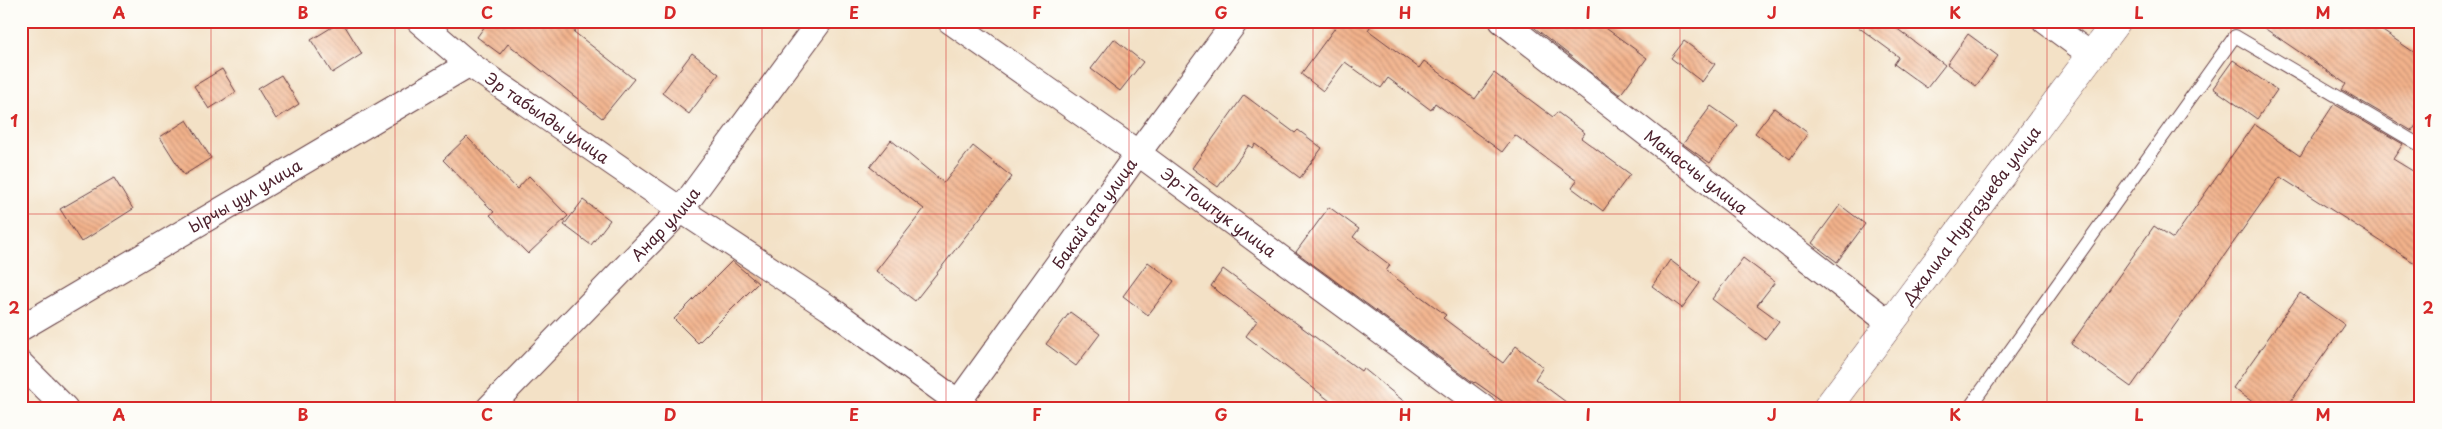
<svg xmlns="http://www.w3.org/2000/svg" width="2442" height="429" font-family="'Playpen Sans',sans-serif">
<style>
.building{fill:url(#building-back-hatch)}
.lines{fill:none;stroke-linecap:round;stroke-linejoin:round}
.service-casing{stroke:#633c42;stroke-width:14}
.minor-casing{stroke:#633c42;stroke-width:27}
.tertiary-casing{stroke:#633c42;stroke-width:29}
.service{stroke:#fff;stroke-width:12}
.minor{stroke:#fff;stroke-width:25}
.tertiary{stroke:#fff;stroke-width:28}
.grid{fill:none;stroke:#d62828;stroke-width:1;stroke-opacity:0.55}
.labels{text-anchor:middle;stroke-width:4;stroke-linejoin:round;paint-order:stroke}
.street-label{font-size:16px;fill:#4a1f2b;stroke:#fdfcf7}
.neatline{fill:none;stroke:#d62828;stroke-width:2}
.grid-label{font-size:16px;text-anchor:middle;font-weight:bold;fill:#d62828}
</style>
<defs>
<pattern id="building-back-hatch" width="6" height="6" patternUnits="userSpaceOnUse" patternTransform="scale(1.25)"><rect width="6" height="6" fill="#f2b28b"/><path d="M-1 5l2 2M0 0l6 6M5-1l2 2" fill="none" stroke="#c69072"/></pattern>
</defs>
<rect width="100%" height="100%" fill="#fdfcf7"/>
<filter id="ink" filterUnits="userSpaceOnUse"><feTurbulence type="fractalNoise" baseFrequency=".02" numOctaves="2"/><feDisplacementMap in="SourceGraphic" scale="10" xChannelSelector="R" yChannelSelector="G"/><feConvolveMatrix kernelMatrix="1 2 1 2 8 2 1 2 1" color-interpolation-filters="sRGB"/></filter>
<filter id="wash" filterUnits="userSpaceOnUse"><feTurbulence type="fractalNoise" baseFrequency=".0096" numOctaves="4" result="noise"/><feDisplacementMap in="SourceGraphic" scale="20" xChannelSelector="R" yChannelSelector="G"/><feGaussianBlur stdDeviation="1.12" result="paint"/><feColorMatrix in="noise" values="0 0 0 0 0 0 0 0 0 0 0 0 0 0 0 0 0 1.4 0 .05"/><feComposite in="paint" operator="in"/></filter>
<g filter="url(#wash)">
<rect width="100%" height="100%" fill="#f3e1c6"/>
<g id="blocks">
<g class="building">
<polygon points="342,21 362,54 332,73 311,40"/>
<polygon points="479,21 582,21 574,32 634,79 602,118 508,44 500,54 477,37 485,26"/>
<polygon points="1340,21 1374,21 1368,30 1419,68 1424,61 1475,99 1494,73 1553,117 1557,112 1585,133 1581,138 1630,174 1603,211 1572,188 1577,181 1515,135 1502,152 1435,103 1431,110 1388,78 1381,88 1345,62 1323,91 1301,74"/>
<polygon points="1526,21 1596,21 1647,58 1620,95"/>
<polygon points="1850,21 1887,21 1945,65 1927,88 1894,64 1899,57"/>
<polygon points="2254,21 2368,21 2421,57 2421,118 2412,131 2342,90 2346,84"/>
<polygon points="1968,34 1998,56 1976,86 1947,64"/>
<polygon points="1114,39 1143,62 1120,91 1091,69"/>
<polygon points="1684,41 1715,64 1702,82 1671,58"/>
<polygon points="692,53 719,74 689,114 662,93"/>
<polygon points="2233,60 2277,90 2257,119 2213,88"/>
<polygon points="222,69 236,92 209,109 194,86"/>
<polygon points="281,75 299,104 276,119 258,89"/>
<polygon points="1244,95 1295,133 1298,130 1322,148 1300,178 1255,144 1253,148 1249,145 1218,187 1192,168"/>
<polygon points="2334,104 2403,144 2393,159 2421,176 2421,267 2280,177 2131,387 2071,344 2154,226 2173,239 2254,124 2300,156"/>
<polygon points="1711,106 1738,125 1710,163 1683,144"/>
<polygon points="1774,108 1808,133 1790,159 1755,133"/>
<polygon points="187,120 211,158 184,175 160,137"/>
<polygon points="467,137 517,189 529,176 568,216 528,254 490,215 494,212 443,160"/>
<polygon points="891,140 944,183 973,146 1012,177 915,301 876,271 924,209 870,167"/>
<polygon points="114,178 133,209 81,242 60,209"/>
<polygon points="583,200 610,220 591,245 564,225"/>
<polygon points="1840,205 1865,224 1837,262 1812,243"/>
<polygon points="1329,207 1359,229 1353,237 1390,265 1386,271 1446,315 1443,318 1503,363 1516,346 1543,367 1535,379 1574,408 1512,408 1475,382 1474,383 1296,252"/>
<polygon points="1743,258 1775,282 1757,305 1779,321 1765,339 1712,299"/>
<polygon points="1670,260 1700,283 1682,308 1652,286"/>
<polygon points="732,261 758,283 698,343 674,319"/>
<polygon points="1148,262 1174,281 1148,315 1123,296"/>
<polygon points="1223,269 1361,371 1363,368 1412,408 1339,408 1246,336 1257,321 1211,286"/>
<polygon points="2300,293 2345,325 2286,408 2261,408 2233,388"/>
<polygon points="1070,312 1100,334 1076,366 1046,344"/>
</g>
</g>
</g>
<g filter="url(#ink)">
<use href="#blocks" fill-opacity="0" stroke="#633c42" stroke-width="1"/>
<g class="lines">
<g class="service-casing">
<polyline id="service" points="1969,408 2235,36 2418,144"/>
</g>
<g class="minor-casing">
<g id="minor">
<path id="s1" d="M419,21L469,64L681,210L829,308L966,408"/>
<path id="s2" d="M950,21L1138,153L1484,408"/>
<path id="s3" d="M1502,21L1891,324"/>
<polyline points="2045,21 2091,55"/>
<path id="s4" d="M21,328L469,64"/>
<polyline points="21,364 65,408"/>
<path id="s5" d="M489,408L681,210L820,21"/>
<path id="s6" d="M954,408L1138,153L1236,21"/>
</g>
</g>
<g class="tertiary-casing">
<g id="tertiary">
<path id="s7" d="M1827,408L2117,21"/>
</g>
</g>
<use href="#service" class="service"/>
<use href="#minor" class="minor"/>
<use href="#tertiary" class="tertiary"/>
</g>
</g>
<path class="grid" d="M211,21V408M395,21V408M578,21V408M762,21V408M946,21V408M1129,21V408M1313,21V408M1496,21V408M1680,21V408M1864,21V408M2047,21V408M2231,21V408M21,214H2421"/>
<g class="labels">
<g class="street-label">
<text dy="6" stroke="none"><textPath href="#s1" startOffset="161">Эр табылды улица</textPath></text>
<text dy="6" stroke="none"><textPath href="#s3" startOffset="246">Манасчы улица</textPath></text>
<text dy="6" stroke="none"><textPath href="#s4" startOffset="260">Ырчы уул улица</textPath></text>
<text dy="6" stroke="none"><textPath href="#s2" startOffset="330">Эр-Тоштук улица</textPath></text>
<text dy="6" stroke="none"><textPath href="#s6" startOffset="240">Бакай ата улица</textPath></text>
<text dy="6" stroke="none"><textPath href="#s7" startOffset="241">Джалила Нургазиева улица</textPath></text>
<text dy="6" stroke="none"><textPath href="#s5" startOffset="255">Анар улица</textPath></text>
</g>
</g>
<rect width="2442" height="429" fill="none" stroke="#fdfcf7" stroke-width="55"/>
<rect x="28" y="28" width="2386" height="374" class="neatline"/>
<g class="grid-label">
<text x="119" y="19">A</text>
<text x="303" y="19">B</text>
<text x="487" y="19">C</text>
<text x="670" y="19">D</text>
<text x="854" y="19">E</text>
<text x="1037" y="19">F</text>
<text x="1221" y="19">G</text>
<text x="1405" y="19">H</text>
<text x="1588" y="19">I</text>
<text x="1772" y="19">J</text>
<text x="1955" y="19">K</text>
<text x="2139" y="19">L</text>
<text x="2323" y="19">M</text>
<text x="14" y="127">1</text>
<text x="2428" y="127">1</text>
<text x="14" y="314">2</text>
<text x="2428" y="314">2</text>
<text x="119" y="421">A</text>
<text x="303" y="421">B</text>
<text x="487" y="421">C</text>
<text x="670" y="421">D</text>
<text x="854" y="421">E</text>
<text x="1037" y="421">F</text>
<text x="1221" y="421">G</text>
<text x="1405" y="421">H</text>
<text x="1588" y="421">I</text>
<text x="1772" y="421">J</text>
<text x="1955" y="421">K</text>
<text x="2139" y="421">L</text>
<text x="2323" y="421">M</text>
</g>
</svg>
